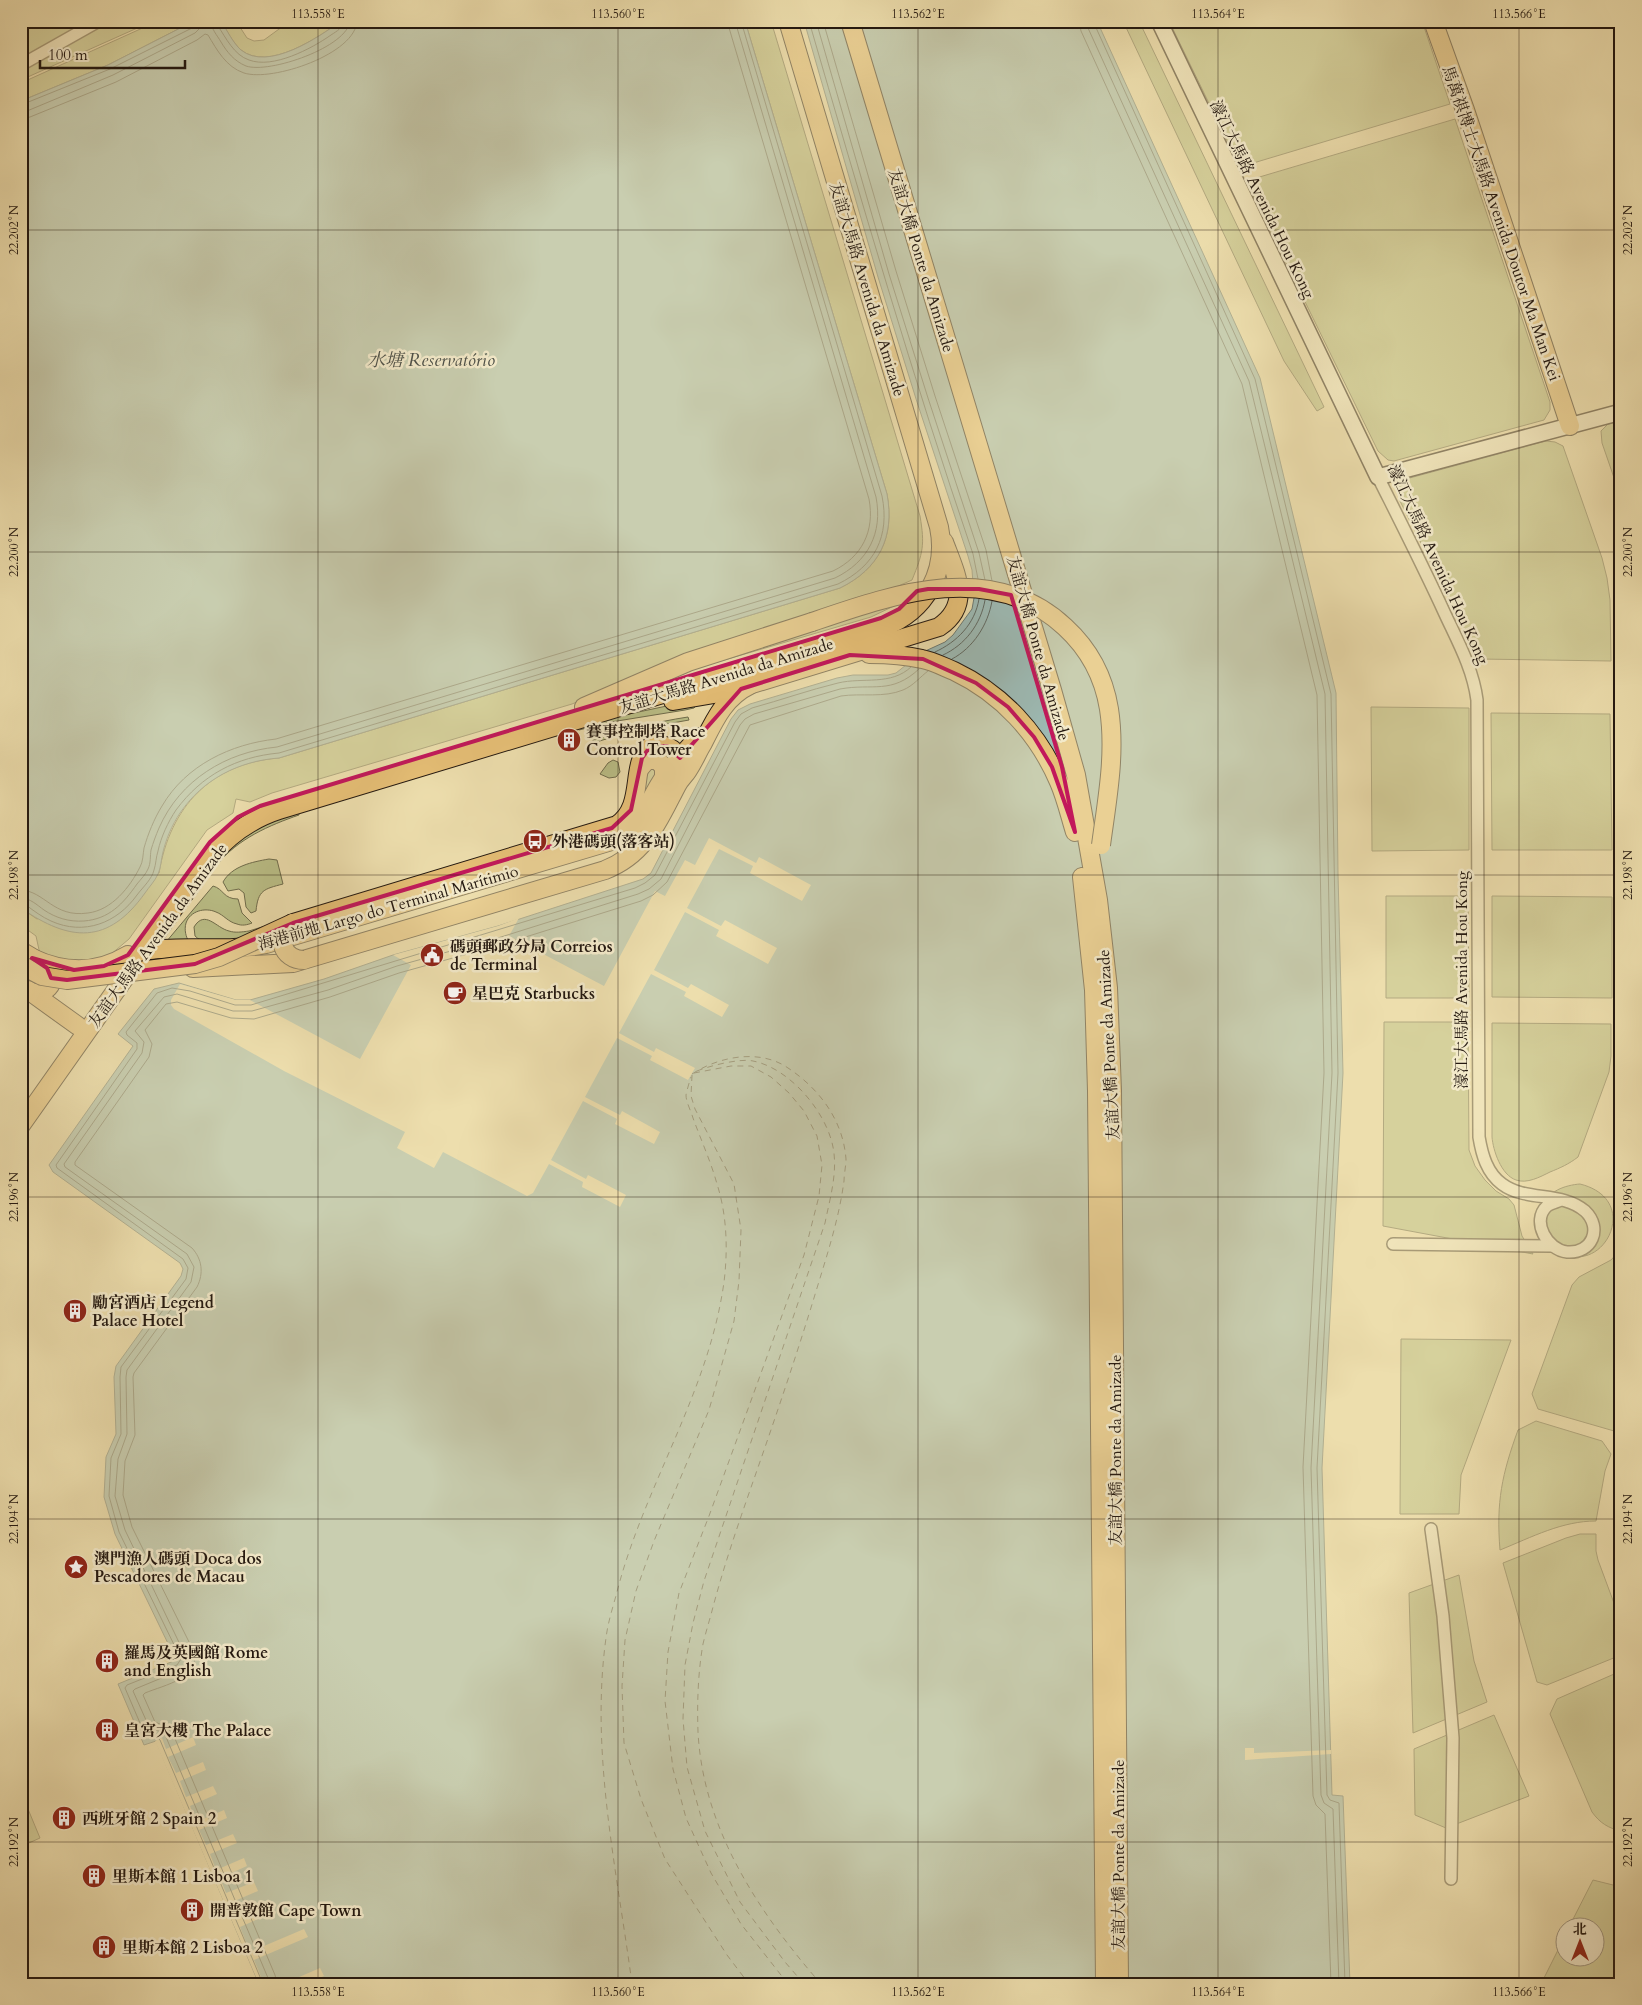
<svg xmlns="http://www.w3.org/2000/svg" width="1642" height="2005" font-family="Cardo,'Noto Serif SC',serif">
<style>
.green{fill:#bbc088;stroke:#6f6c4c}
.water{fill:#9dbab4;stroke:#6c7972}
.pier{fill:#eddead}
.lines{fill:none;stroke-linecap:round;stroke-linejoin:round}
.shore{stroke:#606962;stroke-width:1}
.ferry{stroke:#4e5149;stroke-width:1;stroke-dasharray:6 5;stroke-linecap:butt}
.street-casing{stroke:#564a37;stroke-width:14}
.secondary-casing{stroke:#231810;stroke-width:18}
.primary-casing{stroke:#231810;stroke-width:20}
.street{stroke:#f3eaca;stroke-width:11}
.secondary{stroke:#f3eaca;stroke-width:15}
.primary{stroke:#e6bf76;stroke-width:18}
.primary-bridge-casing{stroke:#231810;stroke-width:20;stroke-linecap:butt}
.primary-bridge{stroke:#e6bf76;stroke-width:18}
.marked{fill:none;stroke:#c2185b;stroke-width:4;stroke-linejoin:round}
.ticks{fill:none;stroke:#231810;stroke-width:1;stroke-opacity:0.45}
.labels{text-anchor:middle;stroke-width:5;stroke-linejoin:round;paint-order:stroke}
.street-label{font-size:16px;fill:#231810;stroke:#f3eaca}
.poi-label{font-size:16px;font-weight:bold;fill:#231810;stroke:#f3eaca;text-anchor:start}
.water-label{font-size:18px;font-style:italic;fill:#4e5149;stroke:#f3eaca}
.neatline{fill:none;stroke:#231810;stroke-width:2}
.ticks-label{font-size:12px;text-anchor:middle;fill:#231810}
</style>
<rect width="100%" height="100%" fill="#eddead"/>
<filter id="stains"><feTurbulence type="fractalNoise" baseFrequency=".004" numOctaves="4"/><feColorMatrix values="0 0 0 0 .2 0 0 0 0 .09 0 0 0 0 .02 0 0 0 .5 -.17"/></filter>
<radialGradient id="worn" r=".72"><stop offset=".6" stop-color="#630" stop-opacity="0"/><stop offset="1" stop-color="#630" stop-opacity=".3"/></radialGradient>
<g class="green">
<polygon points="21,21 153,21 21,80"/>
<polygon points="158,21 194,21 108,65 21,101 21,83"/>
<path d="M221,21H236L247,38L254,41L264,40L290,21H341C319,37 268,72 241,50C233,43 227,31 221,21Z"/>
<path d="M745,21H771L920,516C925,545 923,553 912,580L896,587L712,645L572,704L272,793L250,802L236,799L233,813L207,830L129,939L110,955L88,964L41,959L36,936L21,925V908L37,919L159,873C170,807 211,763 279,758L840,588C879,569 895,537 887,494Z"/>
<polygon points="1123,21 1139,21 1324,407 1317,411 1284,361"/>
<polygon points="1169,21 1422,21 1450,104 1240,167"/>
<polygon points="1455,119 1550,402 1550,410 1544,420 1394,461 1388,460 1378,451 1246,181"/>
<polygon points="1621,421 1621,498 1602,443 1601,431 1608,424"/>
<polygon points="1546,441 1555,442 1563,446 1602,558 1607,578 1610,600 1611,661 1479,659 1399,499 1399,485 1406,479"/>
<polygon points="901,597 896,605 871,617 704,666 704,661"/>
<polygon points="704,698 694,708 685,710 611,722 579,730 573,726"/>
<polygon points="1371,707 1469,708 1469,850 1372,851"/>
<polygon points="1491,713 1610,714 1612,850 1492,850"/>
<path d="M688,717L689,720L639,729L593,743V740C625,730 655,722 688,717Z"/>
<polygon points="613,760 618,762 620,772 616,777 609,778 600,774 608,763"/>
<path d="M652,764L659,766L661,772L635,819L620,834L266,939C248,942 208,950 195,936L194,927C205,909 216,928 229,931C235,933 242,932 249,931L400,884L403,896L618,831C627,825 634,817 638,807C643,794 638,772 652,764Z"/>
<path d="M297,803L299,815C270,825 237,839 217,865C206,878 195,900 181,911L179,906L244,828Z"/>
<path d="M269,859L277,860L283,884C264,889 258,890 256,911L251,913L246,907L244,893L239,889L228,891L223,882C232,866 252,862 269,859Z"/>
<path d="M213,886C224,889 223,899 238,899L242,913L252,923C247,925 242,926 237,924C228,922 224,915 216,912C205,907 190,911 186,923C184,930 186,937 189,942H166Z"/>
<polygon points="1386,896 1468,896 1469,998 1386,998"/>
<polygon points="1492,896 1612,897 1612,998 1492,997"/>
<polygon points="1384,1022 1468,1022 1469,1150 1475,1166 1485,1180 1496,1191 1509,1199 1514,1205 1522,1236 1533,1254 1383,1226"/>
<path d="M1492,1023L1611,1024V1056L1609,1072L1578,1157C1569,1164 1560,1168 1550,1172C1540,1177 1527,1184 1516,1180C1501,1175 1493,1150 1492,1137Z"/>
<path d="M1580,1184C1640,1199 1607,1268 1569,1255C1562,1253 1555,1247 1549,1243C1547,1235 1541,1215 1543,1208C1546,1191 1566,1185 1580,1184Z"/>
<polygon points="1621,1249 1621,1433 1538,1409 1532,1394 1572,1285 1579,1277 1611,1260"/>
<polygon points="1401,1339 1511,1340 1461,1475 1459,1514 1400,1514"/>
<path d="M1536,1421L1602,1441L1611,1454L1605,1471L1596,1521C1562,1521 1532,1537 1500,1550C1496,1502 1502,1474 1518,1430Z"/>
<polygon points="1580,1534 1596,1534 1596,1551 1598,1560 1621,1622 1621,1655 1547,1685 1537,1682 1503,1563 1566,1538"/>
<polygon points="1459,1575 1474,1661 1487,1702 1413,1733 1409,1593"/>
<path d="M1621,1671V1831C1608,1828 1600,1823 1592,1812L1550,1714L1557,1699Z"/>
<polygon points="1494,1715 1529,1796 1446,1828 1415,1815 1414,1749"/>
<polygon points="23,1797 40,1838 22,1846 21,1798"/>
<polygon points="1593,1880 1621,1887 1621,1984 1541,1984 1564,1938 1564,1958 1594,1958 1594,1928 1569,1927"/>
</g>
<g class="water">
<path d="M194,21H221C227,30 233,43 241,50C268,72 319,37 341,21H745L887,494C895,537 879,569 840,588L279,758C239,761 203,779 180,813C172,825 166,839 163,852C161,859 161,868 158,874C155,881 149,887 145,893C108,945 70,942 21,908V101L108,65Z"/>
<polygon points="804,21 1097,21 1260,378 1336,693 1338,874 1343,1073 1322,1468 1332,1795 1343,1796 1350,1984 259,1984 156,1741 144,1745 118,1684 176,1660 115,1534 104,1497 106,1457 116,1434 114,1377 116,1366 181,1276 183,1269 180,1263 53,1172 49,1165 133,1046 118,1034 154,989 179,983 236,1000 250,1000 324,979 393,955 498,926 643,879 651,873 731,719 738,710 750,704 837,678 853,675 888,675 896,673 921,653 945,642 953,635 972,609 974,598 972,570 968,556 917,402 878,277"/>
</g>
<g class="pier">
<polygon points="709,838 756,863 759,857 811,885 802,901 750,873 753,866 719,849 687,908 721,926 725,920 777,948 768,964 716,936 719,930 685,912 654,970 688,988 691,984 729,1005 722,1017 684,996 686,992 651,974 619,1033 654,1052 656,1048 695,1068 688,1080 650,1060 652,1056 617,1038 585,1097 620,1115 622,1111 660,1132 654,1144 615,1124 617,1119 583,1101 551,1160 586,1179 588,1175 626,1195 620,1207 582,1187 583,1182 549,1164 533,1193 527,1196 443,1152 434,1168 397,1148 405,1132 284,1071 174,1009 171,1005 171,1000 180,984 236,1000 250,1000 360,1059 411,965 393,955 498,926 519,918 509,936 604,986 655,891 665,896 685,860 695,865"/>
<polygon points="193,1737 196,1745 168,1757 176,1773 203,1762 206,1770 180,1781 186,1797 213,1786 217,1794 190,1806 196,1822 224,1810 227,1818 199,1830 206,1845 233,1834 237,1843 210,1854 216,1870 244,1858 247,1866 220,1878 226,1893 254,1882 258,1891 230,1903 236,1918 271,1904 274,1912 240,1927 250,1952 304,1929 308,1937 254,1960 264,1984 259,1984 155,1741 162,1738 166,1749"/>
<polygon points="1245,1748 1254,1748 1254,1753 1331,1750 1331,1754 1245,1760"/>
<polygon points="320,1968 324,1976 305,1984 283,1984"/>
</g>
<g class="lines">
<g class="shore">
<path d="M211,21C211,29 217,35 221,42C227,52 234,61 246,66C269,74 348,47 350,21"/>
<path d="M217,21L218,26C226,38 234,55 249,60C273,69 311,49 331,35C337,31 343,28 344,21"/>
<path d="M809,21C861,200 913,378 973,554L978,579"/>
<polyline points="816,21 889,274 928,398 979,553 985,580"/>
<polyline points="823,21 896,271 935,396 986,550 992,581"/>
<polyline points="1079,21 1081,31 1242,384 1317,695 1324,1073 1303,1467 1313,1796 1316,1805 1325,1814 1331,1984"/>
<polyline points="1087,21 1088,28 1249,381 1325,694 1332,1073 1311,1468 1321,1795 1324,1803 1333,1809 1339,1984"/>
<polyline points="1093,21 1255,379 1331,694 1338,1073 1317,1468 1327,1795 1330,1800 1339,1803 1345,1984"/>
<polyline points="21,105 110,69 192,28 195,21"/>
<polyline points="21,111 27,111 113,75 195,33 200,28 201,21"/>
<path d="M21,119L30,117L116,82L197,40L205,34L208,35C217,50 226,67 244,73C272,82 356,54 357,21"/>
<path d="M935,652C957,642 975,624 979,599"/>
<path d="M943,655C965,645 981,624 985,600"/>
<path d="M952,659C973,648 988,625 992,601"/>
<path d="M21,890C45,891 53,918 88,913C112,910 130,887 140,867C143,862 143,854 144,848C148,834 154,819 162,806C186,765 231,744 276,739L833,571C862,557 875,531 869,499L727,21"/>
<path d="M21,898C30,898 37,905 44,910C56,918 69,922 84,921C109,919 123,904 137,884C141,879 146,874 148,869C151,863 150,856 151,850C153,843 156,835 159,828C180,780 226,752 277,747L835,578C868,562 883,533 876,497L735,21"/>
<path d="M21,904L26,905C34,911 42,917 51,921C84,936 117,923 137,895C143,887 152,879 154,870C156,864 156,857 158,851C161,837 168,822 176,810C202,775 236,757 279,753L838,584C875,566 890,536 882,496L741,21"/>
<path d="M263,1984L160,1740L156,1736L146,1737L125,1688L127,1685L177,1665L181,1659L119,1532L109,1496L111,1458L121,1434L120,1377L121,1367L186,1279L188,1268L183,1259L57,1168L56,1165L137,1049V1043L127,1035L126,1032L157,993L172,988L190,991L235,1005H251L635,888L645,883L655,875L735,722L741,714L752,708C781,700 809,690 838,683C863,677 891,686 911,667"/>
<path d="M269,1984L268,1978L166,1737L160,1731L150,1729L133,1691L135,1689L181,1670L185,1666L187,1659L125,1530L115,1496L118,1459L127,1434L126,1377L127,1370L191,1282L194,1267L187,1254L65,1167L64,1164L142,1053L144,1042L135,1031L164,997L177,994L233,1011H252L328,990L397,966L501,937L638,894L649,889L661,879L740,725L745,719L754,714L840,689C873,683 891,695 919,669"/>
<path d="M277,1984L275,1975L173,1734L167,1727L155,1722L143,1695L145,1693C164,1685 203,1678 193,1650L132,1527L123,1495L125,1461L135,1435L133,1377L134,1373L197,1287C204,1273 202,1259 192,1248L75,1165V1162L149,1057L152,1044L145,1030L166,1004L177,1002L231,1018L254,1019L330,997L399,973L503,944L641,901L653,895L667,882L750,725L841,696C861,693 884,698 903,690C913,686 920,677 928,671"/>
</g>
<g class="ferry">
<path d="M697,1071C709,1066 740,1058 753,1061C789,1068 826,1111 833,1147C838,1172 830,1198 825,1223L704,1581L693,1623L685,1665L683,1719L687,1767L705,1831L740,1902L785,1962L804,1984"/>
<polyline points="694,1073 731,1066 751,1066 771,1077 789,1093 804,1111 817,1136 822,1165 819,1196 804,1255 709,1516 679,1593 668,1652 665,1701 673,1769 686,1818 711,1873 741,1924 788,1984"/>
<path d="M692,1074C718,1057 757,1049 785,1066C818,1087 843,1119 846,1159C846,1166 844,1174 844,1181C839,1218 828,1252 817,1288C798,1351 777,1413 755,1476C740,1519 725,1562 713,1607C710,1619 706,1631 703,1644C698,1672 697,1703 698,1732C703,1829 759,1913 821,1984"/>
<polyline points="692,1075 691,1096 695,1109 734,1184 741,1230 739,1281 734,1321 709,1410 654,1541 636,1591 625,1640 622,1686 624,1743 641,1799 665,1859 727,1955 749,1984"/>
<path d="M632,1984C617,1870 590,1753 606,1638C608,1621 614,1604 618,1588C646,1483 709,1391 724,1282C728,1250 727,1215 717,1184C711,1162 701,1140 693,1118C691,1111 686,1102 686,1095C687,1090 689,1083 691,1077"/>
</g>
<g class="street-casing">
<g id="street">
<polyline points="21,65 99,21"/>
<path d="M1378,477C1401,523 1424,568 1445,614C1458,642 1473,669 1477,700L1479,1137C1482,1155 1487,1173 1502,1184C1526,1202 1562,1191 1585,1211C1603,1228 1592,1254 1567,1252C1547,1250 1531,1221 1547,1206C1551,1203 1557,1202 1561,1200"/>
<polyline points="1393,1244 1551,1246"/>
<polyline points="1431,1529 1443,1616 1453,1738 1451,1879"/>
</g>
</g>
<g class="secondary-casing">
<polyline id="secondary" points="1159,21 1378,477 1621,412"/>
</g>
<g class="primary-casing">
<g id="primary">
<polyline points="850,21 1052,690 1076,775 1098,900 1108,988 1112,1091 1119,1984"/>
<polyline points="1433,21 1465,110 1570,426"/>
<path d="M869,654C886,654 905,655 922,659C933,661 944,667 954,671C1002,694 1038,733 1059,782C1066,798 1070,816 1075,832"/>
<path d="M673,701L726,692L939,627C973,604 955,572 944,542"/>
<polyline points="584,707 688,662 812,622"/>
<polyline points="640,768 647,760 657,760 664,767 664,778"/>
<polyline points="1082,877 1094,990 1097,1091 1105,1984"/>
<path d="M293,923L617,825C646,806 629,764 650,747C667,741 682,752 681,769"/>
<path d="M21,951C30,956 41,962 48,970C59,983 44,996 30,992"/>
<path d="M143,951C184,944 226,953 266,944L615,840C645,825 647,801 665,776C675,763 687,750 698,737"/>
<path d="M32,958C64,973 97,974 128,955"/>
<path d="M193,968L293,963L605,870C646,854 658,821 677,785C680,779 685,775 688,770C694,761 698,751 703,743C715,719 725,697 750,685"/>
<polyline points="28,990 78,1026"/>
<path d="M21,1125L210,857C229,835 251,819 279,810L884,627C926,611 948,571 939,527L788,21"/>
</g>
</g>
<use href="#street" class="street"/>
<use href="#secondary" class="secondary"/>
<use href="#primary" class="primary"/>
<g class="primary-bridge-casing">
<g id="primary-bridge">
<path d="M812,622C894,594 992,559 1065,627C1089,649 1104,678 1109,709C1116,754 1107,800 1101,845"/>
<path d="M293,923C274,935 282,960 304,960"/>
<polyline points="21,965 42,976 67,980 195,964 219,957 293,923"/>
</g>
</g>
<use href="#primary-bridge" class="primary-bridge"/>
</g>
<path d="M0 0H1642V2005H0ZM928,589H979L1011,595L1062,767L1075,832L1052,767L1034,737L1008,707L976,683L923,659L850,655L741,689L680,758L667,746L650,747L642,758L631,810L612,828L293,923L195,964L67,980L51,978L47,968L32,958L74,970L104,966L128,955L210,842L238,817L260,806L881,618L899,609L917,591Z" fill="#eddead" fill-opacity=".55" fill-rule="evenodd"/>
<path class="marked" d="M928,589H979L1011,595L1062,767L1075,832L1052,767L1034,737L1008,707L976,683L923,659L850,655L741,689L680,758L667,746L650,747L642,758L631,810L612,828L293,923L195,964L67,980L51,978L47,968L32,958L74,970L104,966L128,955L210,842L238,817L260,806L881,618L899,609L917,591Z"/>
<path class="ticks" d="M318,21V1984M618,21V1984M918,21V1984M1218,21V1984M1519,21V1984M21,230H1621M21,552H1621M21,875H1621M21,1197H1621M21,1519H1621M21,1842H1621"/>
<defs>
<g id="building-disc" transform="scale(1.25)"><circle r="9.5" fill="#8f2418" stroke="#f3eaca"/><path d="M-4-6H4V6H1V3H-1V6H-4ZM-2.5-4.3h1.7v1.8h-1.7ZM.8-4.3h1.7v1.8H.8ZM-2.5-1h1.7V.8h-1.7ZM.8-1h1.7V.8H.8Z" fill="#fff"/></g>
<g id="bus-disc" transform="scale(1.25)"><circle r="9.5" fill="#8f2418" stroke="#f3eaca"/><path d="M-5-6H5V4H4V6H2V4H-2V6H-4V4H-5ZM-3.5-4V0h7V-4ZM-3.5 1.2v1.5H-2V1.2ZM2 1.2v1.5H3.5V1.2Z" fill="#fff"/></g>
<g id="civic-disc" transform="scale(1.25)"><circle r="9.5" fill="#8f2418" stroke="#f3eaca"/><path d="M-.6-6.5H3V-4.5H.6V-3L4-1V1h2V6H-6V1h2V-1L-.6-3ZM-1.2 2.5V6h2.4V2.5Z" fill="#fff"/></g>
<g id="cafe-disc" transform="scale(1.25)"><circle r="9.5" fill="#8f2418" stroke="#f3eaca"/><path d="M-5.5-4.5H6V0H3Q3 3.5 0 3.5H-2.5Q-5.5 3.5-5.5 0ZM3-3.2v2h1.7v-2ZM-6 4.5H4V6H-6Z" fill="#fff"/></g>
<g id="sight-disc" transform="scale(1.25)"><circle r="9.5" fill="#8f2418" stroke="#f3eaca"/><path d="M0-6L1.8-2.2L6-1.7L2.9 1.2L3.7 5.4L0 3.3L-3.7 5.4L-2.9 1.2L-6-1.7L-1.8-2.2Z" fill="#fff"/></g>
</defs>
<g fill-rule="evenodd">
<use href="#building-disc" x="569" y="740"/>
<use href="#bus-disc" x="535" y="841"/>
<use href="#civic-disc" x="432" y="955"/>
<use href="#cafe-disc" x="455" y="993"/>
<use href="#building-disc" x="75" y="1311"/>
<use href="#sight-disc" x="76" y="1567"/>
<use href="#building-disc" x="107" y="1661"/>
<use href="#building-disc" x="107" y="1730"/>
<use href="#building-disc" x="64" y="1818"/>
<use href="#building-disc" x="94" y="1876"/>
<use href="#building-disc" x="192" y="1910"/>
<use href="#building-disc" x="104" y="1947"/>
</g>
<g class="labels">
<g class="street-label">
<text transform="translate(1263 199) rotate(64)" y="6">濠江大馬路 Avenida Hou Kong</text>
<text transform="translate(1502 223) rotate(71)" y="6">馬萬祺博士大馬路 Avenida Doutor Ma Man Kei</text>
<text transform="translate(922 260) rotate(73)" y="6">友誼大橋 Ponte da Amizade</text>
<text transform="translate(868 289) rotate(73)" y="6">友誼大馬路 Avenida da Amizade</text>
<text transform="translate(1439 564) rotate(65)" y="6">濠江大馬路 Avenida Hou Kong</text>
<text transform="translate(1039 648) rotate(74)" y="6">友誼大橋 Ponte da Amizade</text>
<text transform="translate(726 675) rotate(-17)" y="6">友誼大馬路 Avenida da Amizade</text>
<text transform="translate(388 907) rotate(-16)" y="6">海港前地 Largo do Terminal Marítimio</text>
<text transform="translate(157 935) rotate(-54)" y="6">友誼大馬路 Avenida da Amizade</text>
<text transform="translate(1461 980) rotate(-90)" y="6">濠江大馬路 Avenida Hou Kong</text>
<text transform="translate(1108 1045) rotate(-93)" y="6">友誼大橋 Ponte da Amizade</text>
<text transform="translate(1115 1450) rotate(-90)" y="6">友誼大橋 Ponte da Amizade</text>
<text transform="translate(1118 1855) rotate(-90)" y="6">友誼大橋 Ponte da Amizade</text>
</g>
<g class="poi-label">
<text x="586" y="737">賽事控制塔 Race<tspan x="586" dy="18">Control Tower</tspan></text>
<text x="552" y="847">外港碼頭(落客站)</text>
<text x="450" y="952">碼頭郵政分局 Correios<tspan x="450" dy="18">de Terminal</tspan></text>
<text x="472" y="999">星巴克 Starbucks</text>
<text x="92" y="1308">勵宮酒店 Legend<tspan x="92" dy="18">Palace Hotel</tspan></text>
<text x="94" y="1564">澳門漁人碼頭 Doca dos<tspan x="94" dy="18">Pescadores de Macau</tspan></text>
<text x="124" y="1658">羅馬及英國館 Rome<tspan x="124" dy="18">and English</tspan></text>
<text x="124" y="1736">皇宮大樓 The Palace</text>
<text x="82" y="1824">西班牙館 2 Spain 2</text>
<text x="112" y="1882">里斯本館 1 Lisboa 1</text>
<text x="210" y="1916">開普敦館 Cape Town</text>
<text x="122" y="1953">里斯本館 2 Lisboa 2</text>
</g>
<g class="water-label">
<text x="431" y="366">水塘 Reservatório</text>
</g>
</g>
<rect width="1642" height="2005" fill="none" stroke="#eddead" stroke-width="55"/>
<g transform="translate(1580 1942)"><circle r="24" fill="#f3eaca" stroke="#a09680"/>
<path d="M0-4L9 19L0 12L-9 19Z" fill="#8f2418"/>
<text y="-8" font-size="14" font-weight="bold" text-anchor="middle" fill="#231810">北</text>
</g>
<path d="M40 60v8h145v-8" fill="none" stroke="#231810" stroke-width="2.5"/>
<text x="48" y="60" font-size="15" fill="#231810" stroke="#f3eaca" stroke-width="4" paint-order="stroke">100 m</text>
<rect x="28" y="28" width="1586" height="1950" class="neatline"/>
<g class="ticks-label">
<text x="318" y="18">113.558°E</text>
<text x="618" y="18">113.560°E</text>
<text x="918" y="18">113.562°E</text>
<text x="1218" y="18">113.564°E</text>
<text x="1519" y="18">113.566°E</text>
<text transform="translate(14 230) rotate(-90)" y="4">22.202°N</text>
<text transform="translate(1628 230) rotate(-90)" y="4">22.202°N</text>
<text transform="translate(14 552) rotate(-90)" y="4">22.200°N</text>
<text transform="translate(1628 552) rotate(-90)" y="4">22.200°N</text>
<text transform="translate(14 875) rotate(-90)" y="4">22.198°N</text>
<text transform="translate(1628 875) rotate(-90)" y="4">22.198°N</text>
<text transform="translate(14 1197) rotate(-90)" y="4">22.196°N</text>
<text transform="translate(1628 1197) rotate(-90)" y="4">22.196°N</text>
<text transform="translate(14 1519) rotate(-90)" y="4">22.194°N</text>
<text transform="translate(1628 1519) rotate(-90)" y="4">22.194°N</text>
<text transform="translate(14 1842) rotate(-90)" y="4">22.192°N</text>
<text transform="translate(1628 1842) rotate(-90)" y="4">22.192°N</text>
<text x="318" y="1996">113.558°E</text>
<text x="618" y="1996">113.560°E</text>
<text x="918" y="1996">113.562°E</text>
<text x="1218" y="1996">113.564°E</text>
<text x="1519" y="1996">113.566°E</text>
</g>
<rect width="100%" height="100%" filter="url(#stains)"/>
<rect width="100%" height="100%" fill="url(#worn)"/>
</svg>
